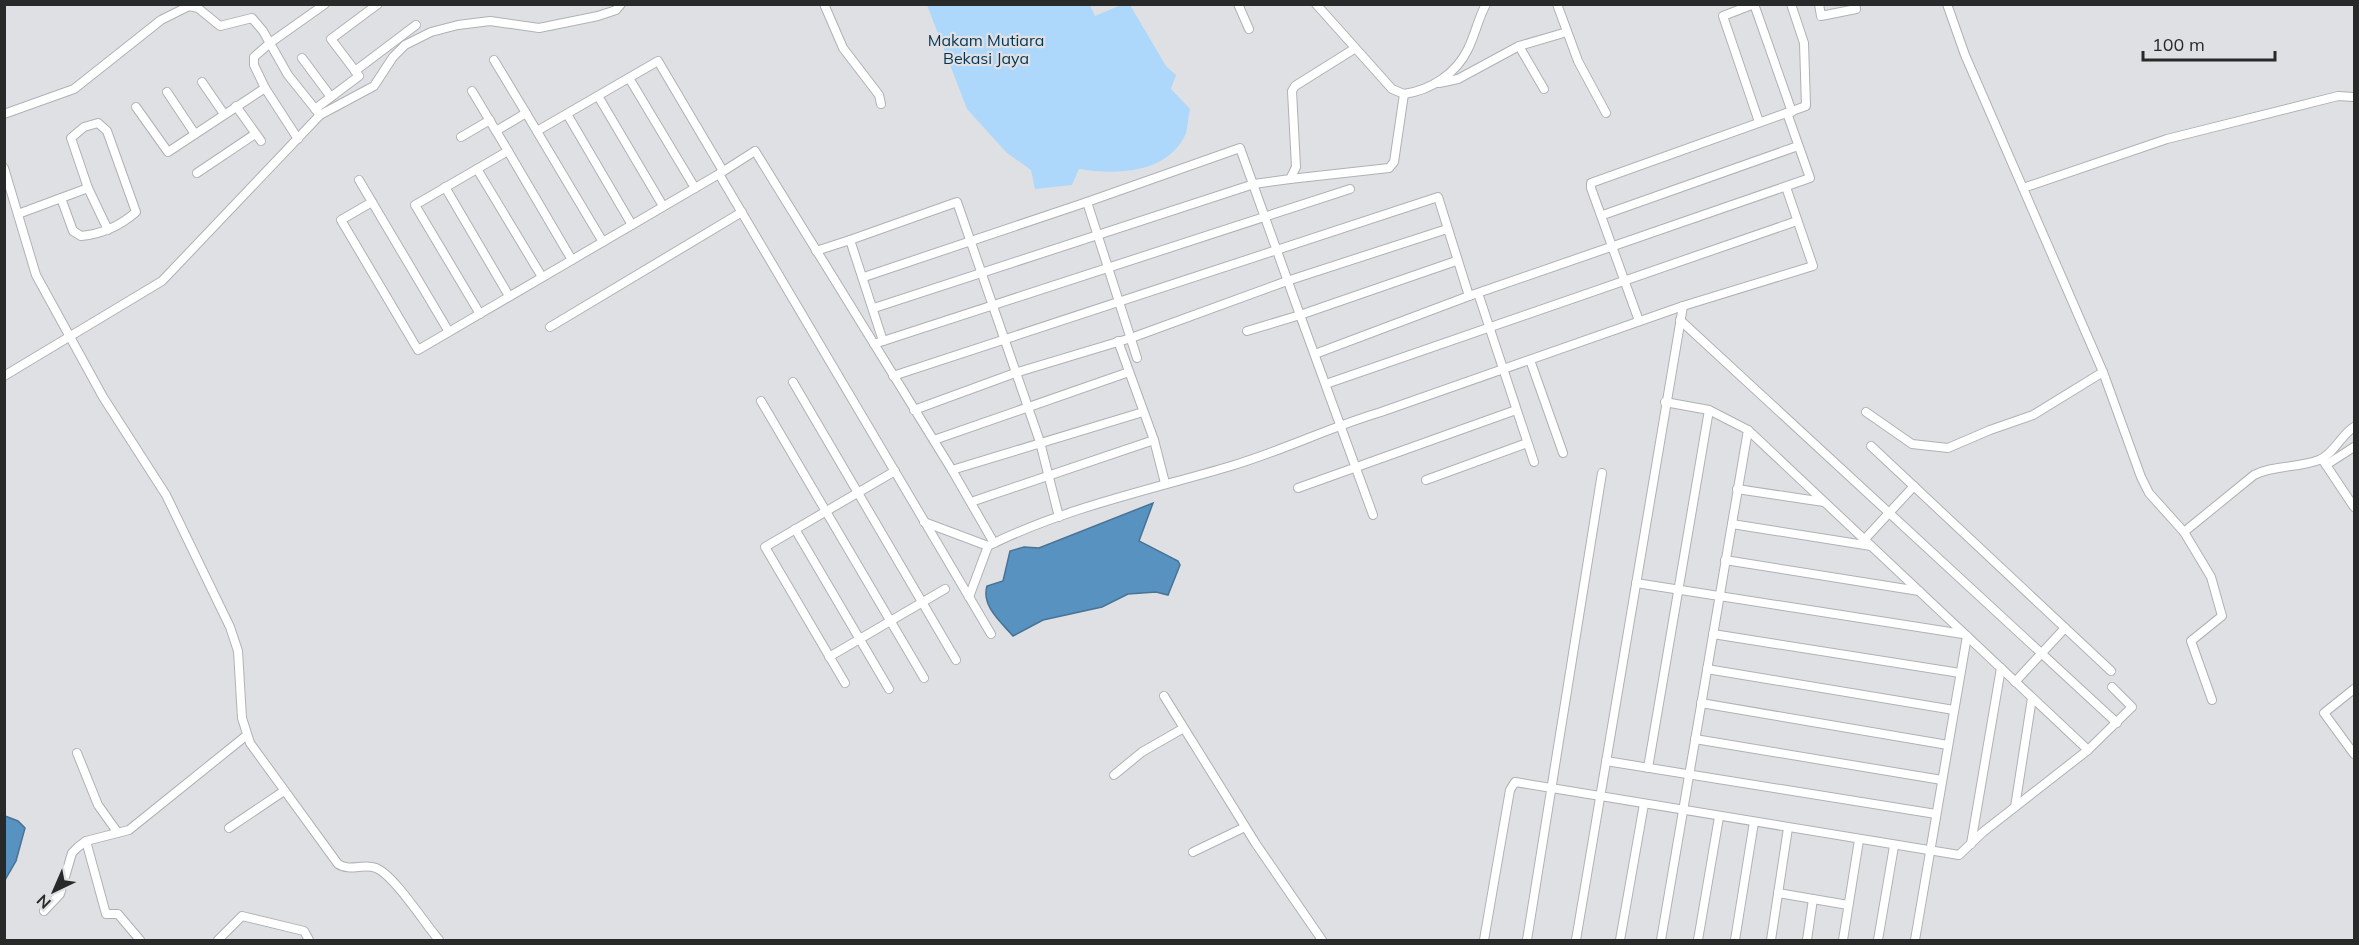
<svg xmlns="http://www.w3.org/2000/svg" width="2359" height="945" font-family="Mulish,sans-serif">
<style>
.green{fill:#aed8fb}
.water{fill:#5792c1;stroke:#497394;stroke-width:1.5}
.lines{fill:none;stroke-linecap:round;stroke-linejoin:round}
.street-casing{stroke:#afb2b4;stroke-width:10}
.street{stroke:#fff;stroke-width:8}
.labels{text-anchor:middle;stroke-width:4.5;stroke-linejoin:round;paint-order:stroke}
.park-label{font-size:16px;fill:#033454;stroke:#dee0e3}
</style>
<rect width="100%" height="100%" fill="#dee0e3"/>
<path class="green" d="M927,5H1090L1095,16L1121,5H1130L1166,66L1176,75L1171,89L1190,109C1188,117 1188,126 1186,133C1169,174 1115,175 1079,169L1072,185L1035,189L1031,170L1006,152L967,109Z"/>
<g class="water">
<path d="M1153,503L1139,541L1178,561L1180,565L1168,595L1156,592L1128,594L1102,607L1043,620L1013,636C1001,622 981,606 987,586L1003,581L1010,551L1024,547L1039,548Z"/>
<polygon points="5,816 18,821 25,828 16,861 5,880"/>
</g>
<g class="lines">
<g class="street-casing">
<g id="street">
<polyline points="824,4 843,48 879,95 881,104"/>
<polyline points="1238,4 1249,29"/>
<path d="M1316,4L1392,89L1404,94C1431,90 1456,74 1468,49C1475,35 1478,19 1486,4"/>
<polyline points="1557,4 1578,61 1606,113"/>
<polyline points="1754,4 1723,16 1759,122"/>
<polyline points="1754,4 1792,112"/>
<polyline points="1819,4 1821,16 1856,9 1855,4"/>
<polyline points="1947,4 1965,55 2103,372 2141,477 2149,493 2184,532 2211,577 2222,616 2191,641 2212,700"/>
<polyline points="1519,46 1544,89"/>
<polyline points="302,58 331,97"/>
<polyline points="494,60 526,113"/>
<polyline points="355,71 416,25"/>
<polyline points="629,78 695,188"/>
<polyline points="202,82 224,114"/>
<polyline points="1439,83 1458,79 1519,46 1567,32"/>
<polyline points="265,88 254,65 254,57 270,43 325,4"/>
<polyline points="472,91 508,151"/>
<polyline points="167,92 195,134"/>
<polyline points="598,96 663,206"/>
<polyline points="236,106 261,141"/>
<polyline points="136,107 168,152 265,88 298,139"/>
<polyline points="315,109 359,76 331,39 378,4"/>
<polyline points="4,114 74,89 161,20 189,6 198,8 220,26 252,18 263,31 288,75 320,115"/>
<polyline points="567,114 632,225"/>
<polyline points="496,131 526,113 603,242"/>
<polyline points="537,131 658,61 723,171"/>
<polyline points="461,137 490,120"/>
<path d="M4,168L36,275L103,397L166,495L230,627L238,651L242,718L250,743L338,864C350,872 363,863 376,868C394,875 425,924 439,940"/>
<polyline points="477,169 542,277"/>
<polyline points="197,173 255,134"/>
<polyline points="719,174 755,151 952,470 994,543"/>
<polyline points="1290,179 1389,168 1394,162 1404,94"/>
<polyline points="359,180 372,202"/>
<polyline points="445,187 509,296"/>
<polyline points="2023,188 2167,139 2338,96 2354,97"/>
<path d="M61,198L73,231L81,236C102,234 120,226 136,212L107,131L98,123L84,127L71,138L88,188L108,230"/>
<polyline points="18,214 88,188"/>
<polyline points="1603,215 1798,146"/>
<polyline points="816,251 850,240"/>
<polyline points="864,277 1087,202"/>
<polyline points="1478,293 1534,462"/>
<polyline points="874,308 1254,184 1290,179 1296,167 1292,91 1295,86 1354,49"/>
<polyline points="480,314 415,205 508,151 572,260"/>
<polyline points="1680,320 2117,723"/>
<polyline points="1639,321 1591,188 1591,183 1806,106 1804,43 1791,4"/>
<polyline points="550,327 742,212"/>
<path d="M449,332L372,202L341,220L418,350C518,291 619,233 719,174L991,634"/>
<polyline points="883,341 850,240 957,202 1040,442 1059,517"/>
<polyline points="1118,341 1154,440 1165,483"/>
<polyline points="874,344 1350,189"/>
<polyline points="1315,354 1469,296 1810,178 1787,113"/>
<polyline points="1137,358 1087,202 1240,148 1300,315 1247,331"/>
<polyline points="1530,360 1563,453"/>
<polyline points="4,376 162,281 320,115 374,86 393,57 405,45 431,32 458,25 490,21 539,28 598,16 616,10 621,4"/>
<polyline points="893,376 1438,197 1469,296"/>
<polyline points="793,382 956,660"/>
<polyline points="1326,384 1797,221"/>
<polyline points="761,401 924,678"/>
<polyline points="1665,402 1709,410 1748,430 2088,750"/>
<polyline points="914,410 1015,373 1131,338 1287,281 1447,229"/>
<polyline points="1866,412 1912,444 1948,448 1990,430 2033,415 2103,372"/>
<polyline points="934,440 1129,372"/>
<polyline points="1871,446 2111,671"/>
<polyline points="2322,459 2354,507"/>
<polyline points="2326,465 2354,447"/>
<polyline points="952,470 1143,412"/>
<polyline points="1426,480 1527,443"/>
<polyline points="1298,488 1516,410"/>
<polyline points="1737,489 1824,502"/>
<polyline points="971,502 1154,440"/>
<polyline points="1373,515 1300,315 1456,261"/>
<polyline points="924,522 988,546 969,597"/>
<polyline points="1732,524 1871,546"/>
<polyline points="795,529 889,689"/>
<path d="M2184,532L2254,475C2274,465 2298,468 2319,460C2333,455 2341,435 2354,427"/>
<polyline points="1864,540 1914,486"/>
<path d="M988,546C1064,508 1150,490 1231,466C1282,451 1330,427 1381,412L1683,306L1813,266L1786,187"/>
<polyline points="1725,560 1919,591"/>
<polyline points="1636,583 1963,634"/>
<polyline points="1713,634 1960,673"/>
<polyline points="829,657 945,589"/>
<polyline points="1707,669 1954,710"/>
<polyline points="2015,682 2065,628"/>
<polyline points="845,683 765,547 895,471"/>
<polyline points="2354,689 2324,713 2354,754"/>
<polyline points="1164,696 1256,844 1322,940"/>
<polyline points="1701,703 1948,745"/>
<polyline points="1695,739 1942,780"/>
<polyline points="77,753 98,805 118,833"/>
<polyline points="1606,761 1936,814"/>
<polyline points="1648,768 1709,410"/>
<polyline points="1114,775 1142,752 1182,729"/>
<polyline points="2015,807 2032,698"/>
<polyline points="229,828 284,791"/>
<polyline points="86,841 106,914 118,914 140,940"/>
<polyline points="1971,844 2001,668"/>
<polyline points="1193,852 1245,827"/>
<polyline points="1778,893 1848,905"/>
<polyline points="44,911 60,894 72,853 78,847 86,841 129,830 247,735"/>
<polyline points="218,940 242,916 304,931 309,940"/>
<polyline points="1484,940 1510,790 1515,782 1959,855 1983,832 2088,750 2132,707 2112,687"/>
<polyline points="1527,940 1602,473"/>
<polyline points="1576,940 1683,306"/>
<polyline points="1620,940 1644,804"/>
<polyline points="1661,940 1748,430"/>
<polyline points="1698,940 1719,817"/>
<polyline points="1735,940 1754,822"/>
<polyline points="1771,940 1788,828"/>
<polyline points="1807,940 1813,899"/>
<polyline points="1843,940 1859,840"/>
<polyline points="1878,940 1894,846"/>
<polyline points="1915,940 1967,636"/>
</g>
</g>
<use href="#street" class="street"/>
</g>
<g class="labels">
<g class="park-label">
<text x="986" y="46">Makam Mutiara<tspan x="986" dy="18">Bekasi Jaya</tspan></text>
</g>
</g>
<rect width="2359" height="945" fill="none" stroke="#282a2a" stroke-width="12"/>
<g transform="translate(54 891) rotate(224)" stroke="#dee0e3" stroke-width="4.5" paint-order="stroke">
<path d="M0-4.5L10 22L0 15L-10 22Z" fill="#282a2a"/>
<text y="-9" font-size="16" font-weight="bold" text-anchor="middle" fill="#282a2a">N</text>
</g>
<path d="M2143 51v9h132v-9" fill="none" stroke="#282a2a" stroke-width="3"/>
<text x="2152" y="51" font-size="18" fill="#282a2a" stroke="#dee0e3" stroke-width="4.5" paint-order="stroke">100 m</text>
</svg>
